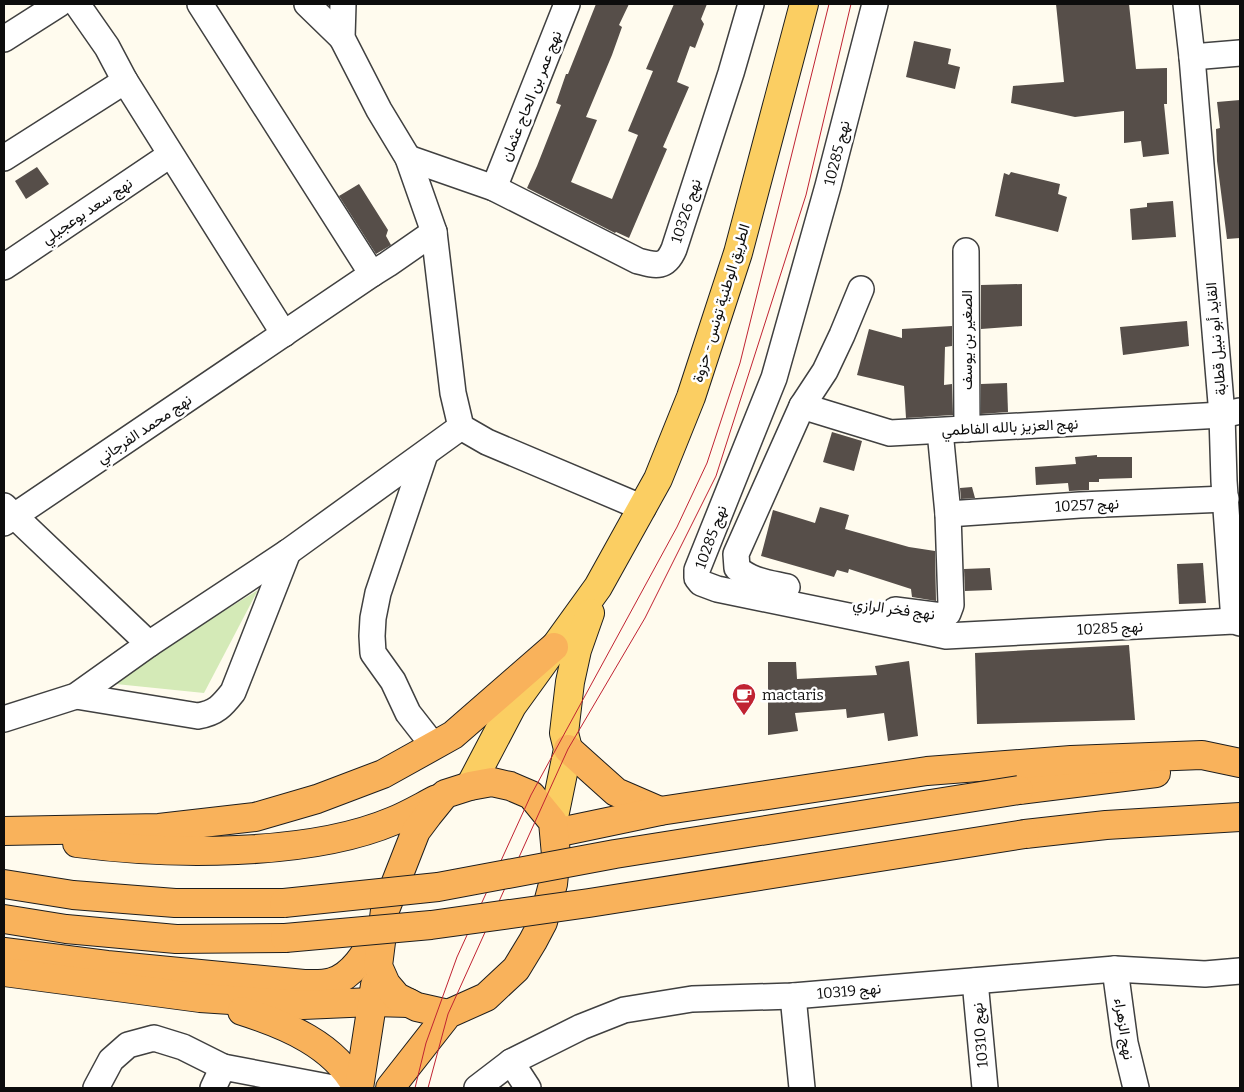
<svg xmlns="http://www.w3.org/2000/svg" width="1244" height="1092" font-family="Bitter,Vazirmatn,serif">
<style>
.green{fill:#d4eab7}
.building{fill:#564e49}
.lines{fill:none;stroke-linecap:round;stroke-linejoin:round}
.minor-casing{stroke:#404040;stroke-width:28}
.primary-casing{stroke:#1e1e1e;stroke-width:30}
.trunk-casing{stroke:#1e1e1e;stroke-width:30}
.minor{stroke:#fff;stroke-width:25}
.primary{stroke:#fbce62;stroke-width:28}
.trunk{stroke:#f9b25b;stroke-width:28}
.tram{stroke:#c02332;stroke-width:1}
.trunk-bridge-casing{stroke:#1e1e1e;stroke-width:30;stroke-linecap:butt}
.trunk-bridge{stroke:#f9b25b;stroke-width:28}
.labels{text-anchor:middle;stroke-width:5;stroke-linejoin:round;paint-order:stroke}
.street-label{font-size:15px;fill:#0d0d0d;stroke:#fff}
.poi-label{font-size:15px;fill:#0d0d0d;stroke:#fff;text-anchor:start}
</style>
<rect width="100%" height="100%" fill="#fffbee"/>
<polygon class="green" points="258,590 204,693 106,683"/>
<g class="building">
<polygon points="596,4 629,4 619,25 622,27 612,55 586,117 597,120 571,182 612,199 638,135 628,131 653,71 646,69 674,4 707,4 701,19 704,24 695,48 690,46 677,82 689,87 663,147 667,149 629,238 616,232 615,233 527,188 537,166 561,105 556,103 566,74 568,74"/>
<polygon points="1056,4 1129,4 1136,69 1167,68 1167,104 1164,104 1169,154 1143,157 1141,141 1124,143 1124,111 1075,117 1011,103 1013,86 1064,82"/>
<polygon points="914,41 951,49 948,64 960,67 955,89 906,77"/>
<polygon points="1240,100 1240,238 1227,239 1217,161 1216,129 1220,128 1217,102"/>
<polygon points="37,167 49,184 26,199 15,181"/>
<polygon points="1011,172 1060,184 1058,194 1067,197 1058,232 995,216 1004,173 1009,175"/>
<polygon points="359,184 388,230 386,236 391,245 376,254 339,196"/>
<polygon points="1173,201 1176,237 1132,240 1130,209 1147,207 1147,203"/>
<polygon points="1022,284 1022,326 981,329 981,285"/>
<polygon points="1187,321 1189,346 1123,355 1120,327"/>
<polygon points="952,326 952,346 945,347 944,385 952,384 953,415 906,418 904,386 857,375 869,329 902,338 902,329"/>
<polygon points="1007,383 1008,412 981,414 981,384"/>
<polygon points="832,432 862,441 854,471 823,462"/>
<polygon points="1097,455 1097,457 1132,457 1132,478 1099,479 1099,482 1089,482 1089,490 1069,491 1068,483 1036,485 1035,467 1076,464 1075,457"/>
<polygon points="972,487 975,498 961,499 960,488"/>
<polygon points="820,507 849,515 845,529 909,547 935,551 936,601 912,597 911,589 849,569 848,573 837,570 834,577 761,556 773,510 815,523"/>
<polygon points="1203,563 1206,603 1179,604 1177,564"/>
<polygon points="990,568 992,590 965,591 964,569"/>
<polygon points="1129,645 1135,720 977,724 975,653"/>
<polygon points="909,661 918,736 888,741 884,713 847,718 846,709 795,713 798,731 768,735 768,662 796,662 797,679 877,675 875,666"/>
</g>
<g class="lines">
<g class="minor-casing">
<g id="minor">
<polyline points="77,4 107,47 125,81 284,334"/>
<polyline points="200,4 372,274"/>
<polyline points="307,4 342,38"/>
<polyline points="343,4 342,38 379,110 408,158 434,232 453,393 461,427 487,442 643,508"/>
<polyline points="875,4 828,186 774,378 701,560 697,570 697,578 701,583 717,589 946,636 1234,621 1240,623"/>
<polyline points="1186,4 1192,57 1222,415 1224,481 1234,621"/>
<polyline points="4,39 59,4"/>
<polyline points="1192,57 1240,53"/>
<polyline points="4,158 125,81"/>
<path d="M408,158L494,188L638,261C657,266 666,268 674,249L731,73L751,4"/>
<polyline points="494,188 567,4"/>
<polyline points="966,251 967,429"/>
<polyline points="4,267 170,155"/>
<polyline points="802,406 890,433 1222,415 1240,411"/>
<polyline points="425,454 378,593 373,618 372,636 373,653 393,681 408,713 433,745"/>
<polyline points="4,506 149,644 288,552 461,427"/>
<polyline points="948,514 1080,505 1226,499"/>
<polyline points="4,523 372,274 388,264 434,232"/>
<path d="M787,587C770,583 750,581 737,568L736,554L802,406L825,371L842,335L861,289"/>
<polyline points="895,610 942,616 948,613 951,605 948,514 940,431"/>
<path d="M76,696L198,716C216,713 222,706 233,692L288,552"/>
<polyline points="4,719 76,696 149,644"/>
<polyline points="1115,969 1125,1043 1136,1088"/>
<polyline points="975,981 985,1088"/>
<polyline points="793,996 802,1088"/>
<polyline points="511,1062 528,1088"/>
<polyline points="96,1088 111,1060 128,1045 154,1038 183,1047 223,1067"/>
<polyline points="213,1088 223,1067 333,1088"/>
<polyline points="477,1088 511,1062 581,1027 624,1010 692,999 793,996 1115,969 1205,974 1240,971"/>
</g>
</g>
<g class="primary-casing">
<g id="primary">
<polyline points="470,786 512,706 598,587 658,479 691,397 738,253 804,4"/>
<polyline points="553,822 568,749 564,733 570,682 577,650 590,613"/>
</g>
</g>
<g class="trunk-casing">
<g id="trunk">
<polyline points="568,749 616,792 660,811"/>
<polyline points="1019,790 1156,773"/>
<polyline points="4,831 159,828 255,817 317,799 383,774 453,735 554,647"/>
<polyline points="555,833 660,811 927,771 1071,760 1202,755 1240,763"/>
<polyline points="1025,834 1106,825 1240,817"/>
<path d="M77,843C168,855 308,857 393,821C408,815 423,806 437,799"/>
<polyline points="4,884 73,895 175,903 284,903"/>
<polyline points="4,919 66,929 176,939 285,938"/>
<path d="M4,952L107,965L304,984C313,984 323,985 332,982C355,975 368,949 379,930"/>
<polyline points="4,972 200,998 303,1005 372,1002 409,1003"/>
<path d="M242,1011C286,1025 335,1045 357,1088"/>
<polyline points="359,1088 375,985"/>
<polyline points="390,1088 448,1014 486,997 516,969 533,941 543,922 553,884 556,855 553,822 531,795 510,786 492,782 470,786 445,794 428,815 416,831 385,910 378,966 386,984 397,997 417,1007 448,1014"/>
</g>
</g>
<use href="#minor" class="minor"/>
<use href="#primary" class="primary"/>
<use href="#trunk" class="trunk"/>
<g class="tram">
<polyline points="415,1088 426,1043 457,957 531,795 677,527 707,463 740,363 829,4"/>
<polyline points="428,1088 448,1014 568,749 645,618 716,476 806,195 851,4"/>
</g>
<g class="trunk-bridge-casing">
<g id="trunk-bridge">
<polyline points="284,903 438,887 615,854 1019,790"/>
<polyline points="285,938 431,925 589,903 1025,834"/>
</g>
</g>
<use href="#trunk-bridge" class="trunk-bridge"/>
</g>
<defs>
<g id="cafe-pin" transform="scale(1.25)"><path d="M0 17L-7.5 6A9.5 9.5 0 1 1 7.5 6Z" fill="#c02332" stroke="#fff"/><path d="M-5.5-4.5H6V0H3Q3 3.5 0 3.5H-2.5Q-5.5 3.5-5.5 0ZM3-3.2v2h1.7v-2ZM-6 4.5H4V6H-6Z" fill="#fff"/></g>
</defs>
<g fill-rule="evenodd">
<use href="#cafe-pin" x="744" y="695"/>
</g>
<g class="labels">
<g class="street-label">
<text transform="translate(531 96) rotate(-68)" y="5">نهج عمر بن الحاج عثمان</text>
<text transform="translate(837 153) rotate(-76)" y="5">نهج 10285</text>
<text transform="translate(87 211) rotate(-34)" y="5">نهج سعد بوعجيلي</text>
<text transform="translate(686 211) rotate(-72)" y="5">نهج 10326</text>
<text transform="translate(721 303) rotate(-73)" y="5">الطريق الوطنية تونس - حزوة</text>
<text transform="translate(1216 339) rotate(-95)" y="5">القايد أبو نبيل قطابة</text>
<text transform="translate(967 340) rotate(-90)" y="5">الصغير بن يوسف</text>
<text transform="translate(1010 427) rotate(-3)" y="5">نهج العزيز بالله الفاطمي</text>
<text transform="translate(144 429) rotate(-34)" y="5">نهج محمد الفرجاني</text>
<text transform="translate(1087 505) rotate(-3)" y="5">نهج 10257</text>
<text transform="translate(711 537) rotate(-70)" y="5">نهج 10285</text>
<text transform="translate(894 609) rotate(8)" y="5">نهج فخر الرازي</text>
<text transform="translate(1110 628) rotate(-3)" y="5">نهج 10285</text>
<text transform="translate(849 991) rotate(-5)" y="5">نهج 10319</text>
<text transform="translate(1124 1029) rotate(81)" y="5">نهج الزهراء</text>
<text transform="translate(980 1035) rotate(-95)" y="5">نهج 10310</text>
</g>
<g class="poi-label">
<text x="762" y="700">mactaris</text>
</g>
</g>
<rect width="1244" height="1092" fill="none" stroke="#0d0d0d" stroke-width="10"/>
</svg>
